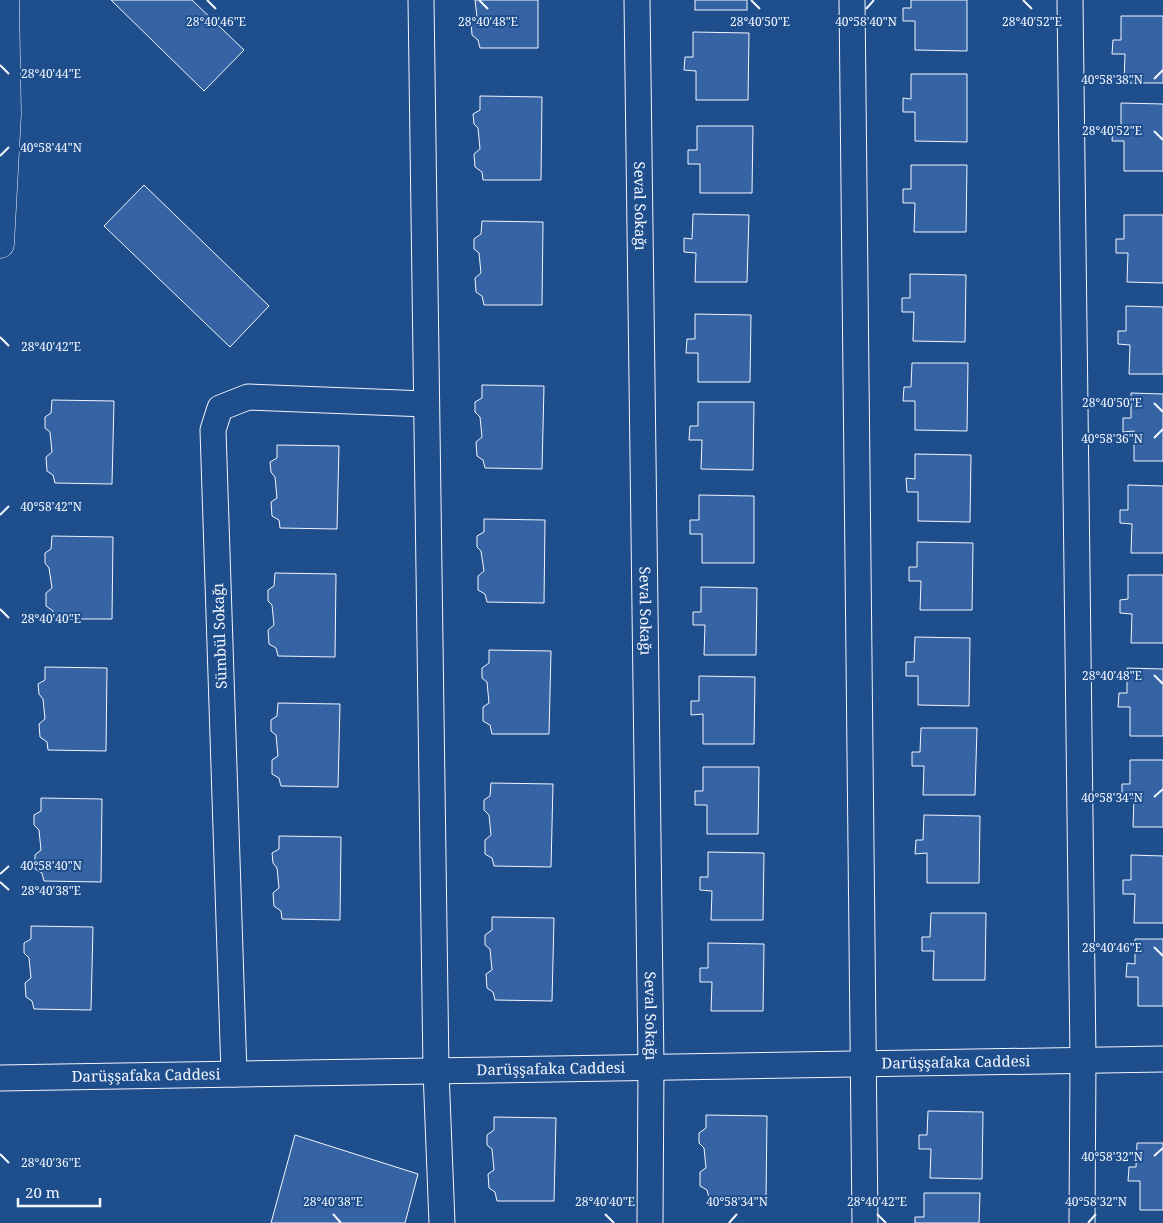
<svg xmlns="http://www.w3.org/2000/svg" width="1163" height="1223" font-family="'Noto Serif',serif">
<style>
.building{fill:#3563a3;stroke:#f2f6ff}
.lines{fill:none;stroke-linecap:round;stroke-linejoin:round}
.street-casing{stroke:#f2f6ff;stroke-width:27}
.secondary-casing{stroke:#f2f6ff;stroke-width:29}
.street{stroke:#1f4e8c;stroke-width:25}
.secondary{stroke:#1f4e8c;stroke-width:28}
.ticks{fill:none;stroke:#f2f6ff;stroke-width:2}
.labels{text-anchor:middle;stroke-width:4;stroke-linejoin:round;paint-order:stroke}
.street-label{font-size:15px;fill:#f2f6ff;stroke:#1f4e8c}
.ticks-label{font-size:12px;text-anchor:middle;fill:#f2f6ff;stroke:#1f4e8c;stroke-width:4;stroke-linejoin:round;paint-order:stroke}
</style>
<rect width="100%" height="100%" fill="#1f4e8c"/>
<g class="building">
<polygon points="111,0 192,0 244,50 204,91"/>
<polygon points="475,0 538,0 538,48 480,48 478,40 472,35 471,21 477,17"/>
<rect x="695" y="0" width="52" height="10"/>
<polygon points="911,0 967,0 967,51 915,50 915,21 903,21 903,8 911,8"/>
<polygon points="1121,16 1163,16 1163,83 1124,83 1125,54 1112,54 1113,40 1121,40"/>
<polygon points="693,32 749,33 748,100 696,100 696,71 684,70 685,57 693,57"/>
<polygon points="911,74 967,74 967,142 915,141 915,112 903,112 903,98 911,99"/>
<polygon points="480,96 542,97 541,180 483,180 482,172 475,167 474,154 480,149 478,128 474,124 473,114 480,110"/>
<polygon points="1121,103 1163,104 1163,171 1124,171 1124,141 1112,141 1113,128 1121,128"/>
<polygon points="697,126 753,126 752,193 700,193 700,164 688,164 688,150 697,150"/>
<polygon points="911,165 967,165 966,232 914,232 915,203 903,203 903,189 911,189"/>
<polygon points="144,185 269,306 230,347 104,226"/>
<polygon points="693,214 749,215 747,282 695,282 696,253 684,252 684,238 692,239"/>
<polygon points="1124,215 1163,215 1163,283 1127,282 1128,253 1116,253 1116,239 1124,239"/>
<polygon points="482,221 543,222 542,305 484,305 482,296 476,292 475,278 481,273 479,253 474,249 474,239 481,234"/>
<polygon points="910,274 966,275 965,342 913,341 914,312 902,312 902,298 910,298"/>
<polygon points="1126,306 1163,307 1163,374 1129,374 1130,345 1118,344 1118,331 1126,331"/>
<polygon points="695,314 751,315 750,382 698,382 698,353 686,353 687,339 695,339"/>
<polygon points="912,363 968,363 967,431 915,430 915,401 903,401 904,387 911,387"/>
<polygon points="482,385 544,386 542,469 485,468 483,460 477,456 476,442 482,437 480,417 475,412 475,402 482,398"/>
<polygon points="1131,393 1163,394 1163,461 1134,461 1134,431 1123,432 1123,418 1131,418"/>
<polygon points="52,400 114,401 112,484 55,483 53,475 47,471 46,457 52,452 50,432 45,428 45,417 51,413"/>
<polygon points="698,402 754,402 753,470 701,469 702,440 689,440 690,426 698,426"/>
<polygon points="277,445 339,446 337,529 280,528 279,520 272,516 271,502 277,498 275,477 271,472 270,462 277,458"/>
<polygon points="915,454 971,455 970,522 918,521 918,492 907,492 906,478 915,479"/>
<polygon points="1128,485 1163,486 1163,553 1131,553 1132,524 1120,523 1120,510 1128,510"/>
<polygon points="699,495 754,496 754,563 702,563 702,534 690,534 690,520 699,520"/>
<polygon points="484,519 545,520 544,603 487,602 485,594 478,590 478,576 484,571 481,551 477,547 477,536 484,532"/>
<polygon points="52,536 113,537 112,619 54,619 53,611 46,606 46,593 52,588 49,568 45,563 45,553 51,549"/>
<polygon points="917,542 973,543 972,610 920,610 921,581 909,581 909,567 917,567"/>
<polygon points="275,573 336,574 335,657 278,656 276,648 269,644 268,630 274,625 272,605 268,601 268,590 274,586"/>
<polygon points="1128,575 1163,575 1163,643 1131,643 1132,614 1120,613 1120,600 1128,599"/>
<polygon points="701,587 757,588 756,655 704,655 705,625 693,625 693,612 701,612"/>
<polygon points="915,637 970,638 969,706 918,705 918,676 906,676 906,662 914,662"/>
<polygon points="489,650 551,651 549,734 492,734 490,725 483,721 483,707 489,703 487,682 482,678 482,668 489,663"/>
<polygon points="45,667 107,668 106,751 48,750 47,742 40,737 39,724 45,719 43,699 39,694 38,684 45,680"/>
<polygon points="1127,668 1163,669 1163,736 1130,736 1130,707 1118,707 1119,693 1127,693"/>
<polygon points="699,676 755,677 754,744 703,744 703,714 691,715 691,701 699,701"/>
<polygon points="278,703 340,704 338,787 281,786 279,778 272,774 272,760 278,756 276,735 271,731 271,720 277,716"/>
<polygon points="921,728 977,728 975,795 923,795 924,766 912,766 912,752 920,752"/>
<polygon points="1130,760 1163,760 1163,827 1133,827 1134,798 1122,798 1122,784 1130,784"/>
<polygon points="703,767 759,767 758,834 707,834 707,805 695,805 695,791 703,791"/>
<polygon points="491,783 553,784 551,867 494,866 492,858 485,854 485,840 491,835 489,815 484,810 484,800 490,796"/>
<polygon points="41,798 102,799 101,882 44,881 42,873 35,869 35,855 41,850 39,830 34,825 34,815 41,811"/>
<polygon points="924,815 980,816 979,883 927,883 927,853 915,854 916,840 923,840"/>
<polygon points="279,836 341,837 340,920 282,919 281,911 274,906 273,893 279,888 277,868 273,863 272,853 279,849"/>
<polygon points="708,852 764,853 763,920 711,920 712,891 700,890 700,877 708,877"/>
<polygon points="1131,855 1163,856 1163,923 1134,923 1135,894 1123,894 1123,880 1131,880"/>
<polygon points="931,913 986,913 985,980 933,980 934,951 922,951 922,937 930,937"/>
<polygon points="492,917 554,918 552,1001 495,1000 493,992 487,988 486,974 492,970 490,949 485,945 485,935 492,930"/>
<polygon points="31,926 93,927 91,1010 34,1009 32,1001 26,997 25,983 31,978 29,958 24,953 24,943 31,939"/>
<polygon points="1135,939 1163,939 1163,1006 1138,1006 1138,977 1126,977 1127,963 1135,964"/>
<polygon points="708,943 764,944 763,1011 711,1011 712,982 700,982 700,968 708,968"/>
<polygon points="928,1111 983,1112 982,1179 930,1178 931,1149 919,1149 919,1135 927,1135"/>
<polygon points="706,1115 767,1116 766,1199 709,1198 707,1190 700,1186 700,1172 706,1168 704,1148 699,1143 699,1133 706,1128"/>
<polygon points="494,1117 556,1118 554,1201 497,1201 495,1192 489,1188 488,1174 494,1170 492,1149 487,1145 487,1135 494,1130"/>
<polygon points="295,1135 418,1174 405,1223 271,1223"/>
<polygon points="1137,1143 1163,1143 1163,1210 1140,1210 1140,1181 1128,1181 1129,1167 1136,1167"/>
<polygon points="924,1193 980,1193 979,1223 915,1223 915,1217 924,1217"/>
</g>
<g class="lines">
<g class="street-casing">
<g id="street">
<polyline points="421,0 436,1071 442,1223"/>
<path id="s1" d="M637,0L651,1067L650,1223"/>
<polyline points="852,0 865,1223"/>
<polyline points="1070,0 1083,1060 1082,1223"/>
<polyline points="234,1074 213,430 220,408 248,397 426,404"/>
<path id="s2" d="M0,1078L1163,1059"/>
</g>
</g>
<g class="secondary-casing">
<polyline id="secondary" points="0,244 7,114 5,0"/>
</g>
<use href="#street" class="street"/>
<use href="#secondary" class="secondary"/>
</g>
<path class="ticks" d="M207,0L216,9M479,0L488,9M751,0L760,9M1023,0L1032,9M866,9L874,0M0,65L9,74M1154,79L1163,70M1154,131L1163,140M0,156L9,147M0,337L9,346M1154,403L1163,412M1154,438L1163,429M0,515L9,506M0,609L9,618M1154,675L1163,684M1154,797L1163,789M0,874L9,866M0,882L9,890M1154,947L1163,956M0,1154L9,1163M1154,1156L1163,1148M333,1214L341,1223M605,1214L614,1223M877,1214L886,1223M729,1223L737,1214M1088,1223L1096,1214"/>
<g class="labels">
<g class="street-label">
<text dy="5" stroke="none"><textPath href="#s1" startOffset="206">Seval Sokağı</textPath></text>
<text dy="5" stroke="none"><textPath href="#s1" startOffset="611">Seval Sokağı</textPath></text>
<text transform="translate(220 636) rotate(-92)" y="5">Sümbül Sokağı</text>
<text dy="5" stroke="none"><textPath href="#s1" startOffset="1016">Seval Sokağı</textPath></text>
<text dy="5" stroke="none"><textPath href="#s2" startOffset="956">Darüşşafaka Caddesi</textPath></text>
<text dy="5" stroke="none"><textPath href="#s2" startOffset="551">Darüşşafaka Caddesi</textPath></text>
<text dy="5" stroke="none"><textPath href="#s2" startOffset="146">Darüşşafaka Caddesi</textPath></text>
</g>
</g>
<g class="ticks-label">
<text x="216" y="26">28°40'46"E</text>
<text x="488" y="26">28°40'48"E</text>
<text x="760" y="26">28°40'50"E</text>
<text x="866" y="26">40°58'40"N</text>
<text x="1032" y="26">28°40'52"E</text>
<text x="51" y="78">28°40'44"E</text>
<text x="1112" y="84">40°58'38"N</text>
<text x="1112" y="135">28°40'52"E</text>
<text x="51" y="152">40°58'44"N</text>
<text x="51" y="351">28°40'42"E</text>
<text x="1112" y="407">28°40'50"E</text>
<text x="1112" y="443">40°58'36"N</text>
<text x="51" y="511">40°58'42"N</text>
<text x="51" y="623">28°40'40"E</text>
<text x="1112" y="680">28°40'48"E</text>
<text x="1112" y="802">40°58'34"N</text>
<text x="51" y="870">40°58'40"N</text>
<text x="51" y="895">28°40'38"E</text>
<text x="1112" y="952">28°40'46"E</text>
<text x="1112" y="1161">40°58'32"N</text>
<text x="51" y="1167">28°40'36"E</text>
<text x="737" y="1206">40°58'34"N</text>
<text x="333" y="1206">28°40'38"E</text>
<text x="605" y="1206">28°40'40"E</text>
<text x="877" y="1206">28°40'42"E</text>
<text x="1096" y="1206">40°58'32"N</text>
</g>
<path d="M18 1198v8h82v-8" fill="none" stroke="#f2f6ff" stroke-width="2.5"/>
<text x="25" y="1198" font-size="15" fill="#f2f6ff" stroke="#1f4e8c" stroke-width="4" paint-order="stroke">20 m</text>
</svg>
